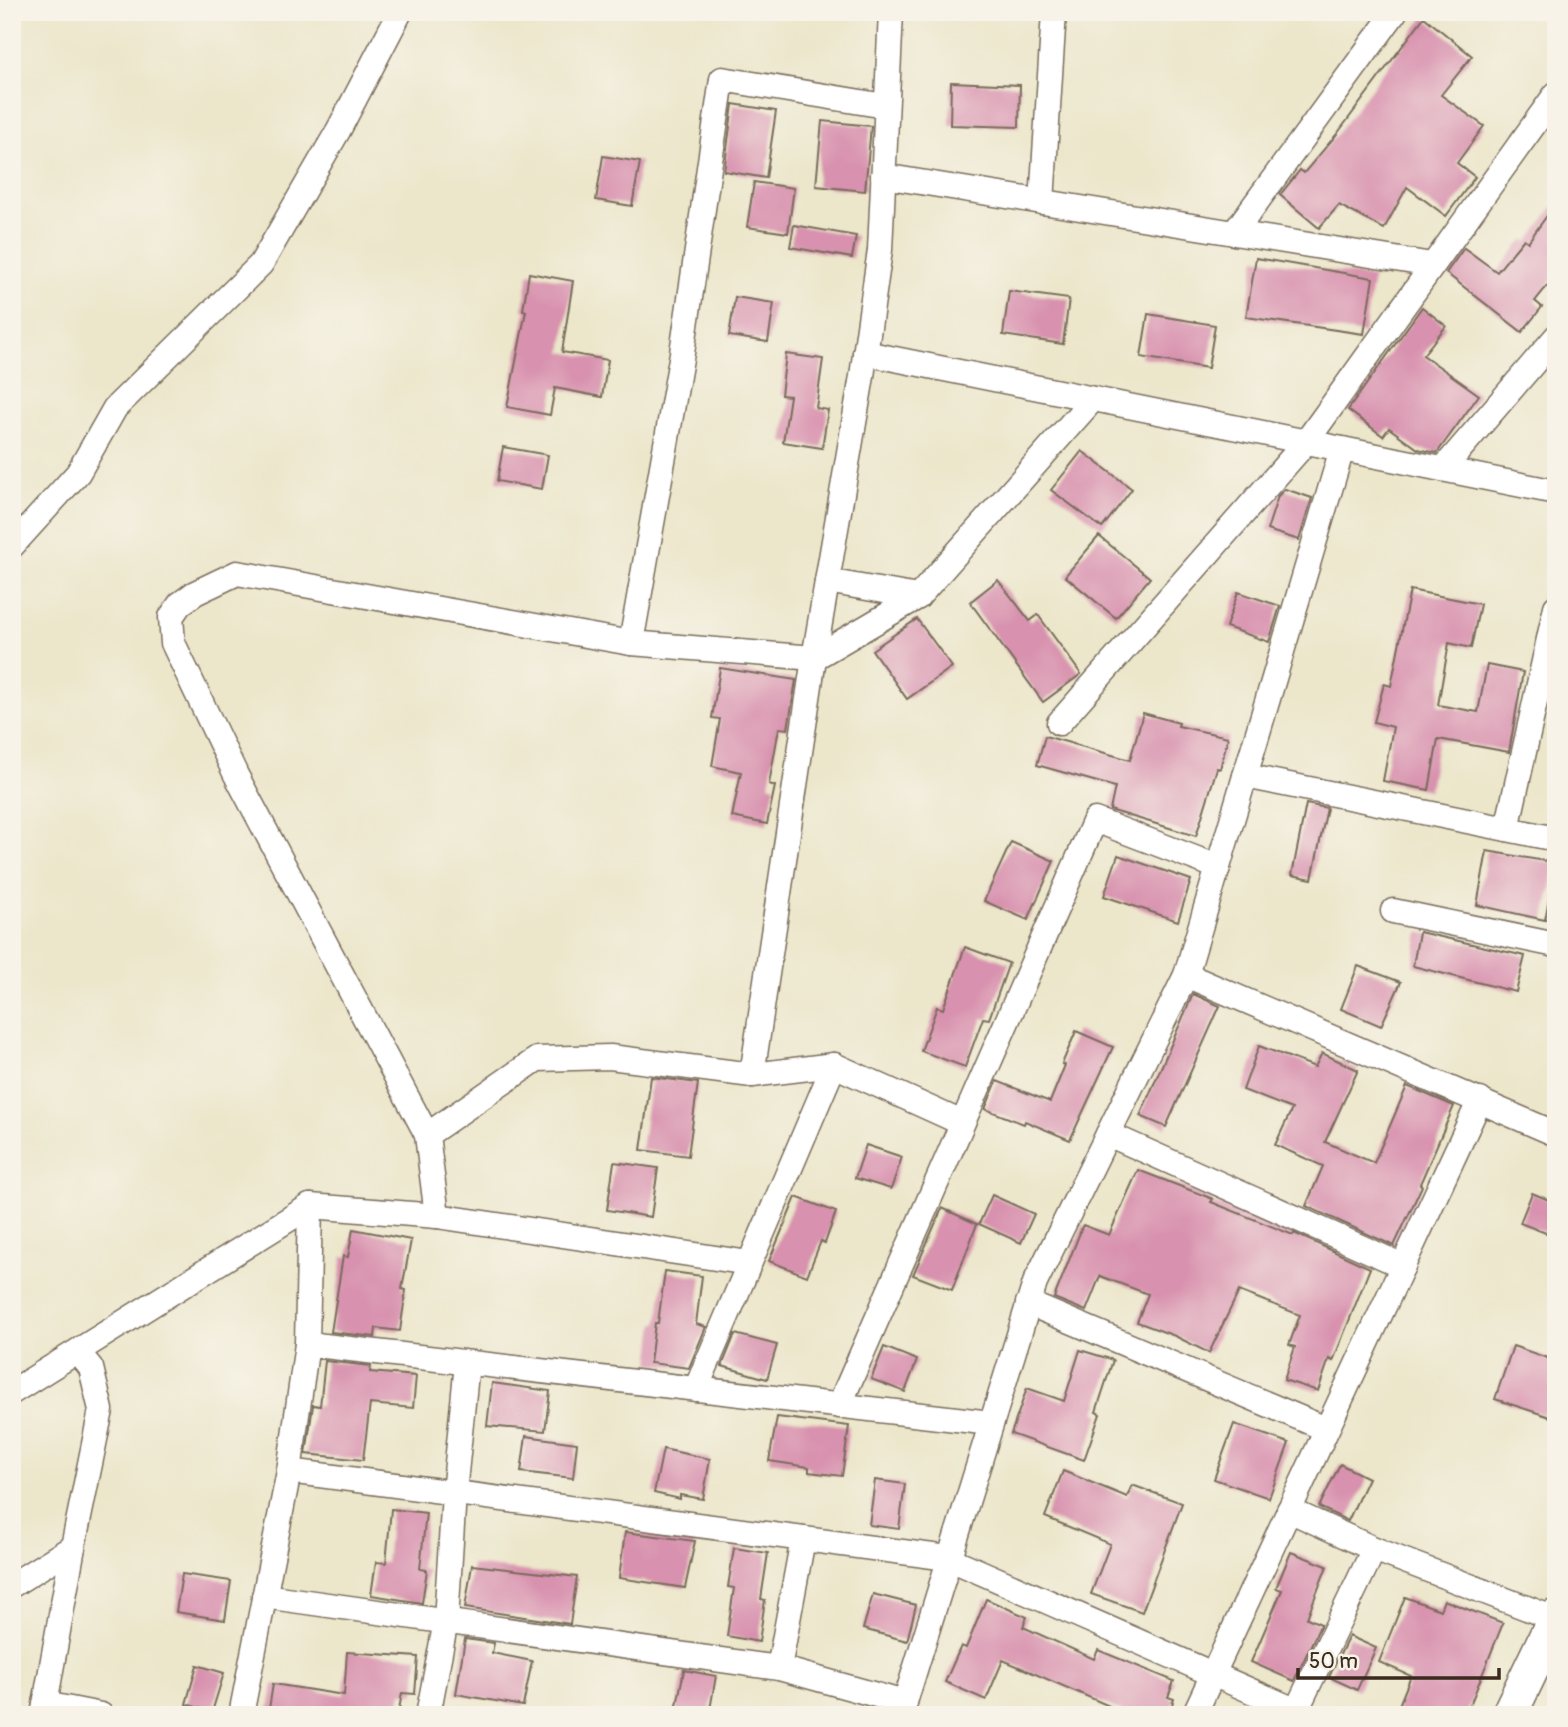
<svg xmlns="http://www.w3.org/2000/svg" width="1568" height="1727" font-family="Pangolin,sans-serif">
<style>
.building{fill:#d891ae}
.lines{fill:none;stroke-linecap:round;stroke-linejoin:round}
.street-casing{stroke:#796c5b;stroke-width:27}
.secondary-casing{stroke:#796c5b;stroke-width:38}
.street{stroke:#fff;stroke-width:24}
.secondary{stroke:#fff;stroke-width:35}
</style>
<rect width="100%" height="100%" fill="#f7f3e8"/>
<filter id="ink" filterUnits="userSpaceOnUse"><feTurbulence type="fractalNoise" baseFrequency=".0143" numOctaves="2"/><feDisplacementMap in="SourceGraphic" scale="14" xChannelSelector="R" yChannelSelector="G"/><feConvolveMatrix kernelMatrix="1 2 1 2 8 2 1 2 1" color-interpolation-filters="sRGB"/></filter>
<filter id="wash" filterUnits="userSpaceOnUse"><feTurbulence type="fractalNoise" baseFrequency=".00686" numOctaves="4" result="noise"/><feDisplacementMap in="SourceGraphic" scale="28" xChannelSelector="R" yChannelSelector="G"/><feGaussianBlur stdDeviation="1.57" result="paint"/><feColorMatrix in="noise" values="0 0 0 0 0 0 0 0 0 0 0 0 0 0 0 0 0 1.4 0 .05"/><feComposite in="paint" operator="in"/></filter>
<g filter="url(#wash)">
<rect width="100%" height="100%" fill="#ece6cb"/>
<g id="blocks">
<g class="building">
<polygon points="1424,17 1472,56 1441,95 1484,126 1457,163 1475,177 1446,216 1407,187 1384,229 1339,205 1319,228 1280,195 1300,170 1304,173 1337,134"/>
<polygon points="951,82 1020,85 1019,127 950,125"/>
<polygon points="733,104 776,111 766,178 724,171"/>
<polygon points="822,121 871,126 865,191 816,186"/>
<polygon points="603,156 640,162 632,206 596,200"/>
<polygon points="754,182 794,188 788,233 747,227"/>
<polygon points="1556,203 1556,275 1535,301 1542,307 1522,332 1446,273 1464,248 1497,272 1524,239 1528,242"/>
<polygon points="794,225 856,236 852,258 790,247"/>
<polygon points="1256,258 1373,278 1364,334 1246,317"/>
<polygon points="529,273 573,281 562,352 608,360 602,397 555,388 550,415 507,407 526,311 523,310"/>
<polygon points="1009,291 1069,299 1063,344 1003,335"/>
<polygon points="735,297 774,303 768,342 729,336"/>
<polygon points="1422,307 1446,326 1423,355 1479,395 1437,453 1418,449 1389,428 1383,436 1348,410"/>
<polygon points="1148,314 1215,325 1208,368 1141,357"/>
<polygon points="786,354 823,359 816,408 828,410 822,448 783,442 790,396 781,395"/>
<polygon points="503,447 548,455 542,489 497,481"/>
<polygon points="1082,451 1132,489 1102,528 1051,490"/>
<polygon points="1285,489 1312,498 1299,540 1267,530 1278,496"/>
<polygon points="1099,536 1150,578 1116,618 1065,576"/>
<polygon points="998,580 1030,621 1038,615 1081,674 1043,702 970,602"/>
<polygon points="1410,590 1480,604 1471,648 1449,643 1438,705 1478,712 1487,665 1523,672 1509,752 1438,739 1429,790 1383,781 1393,727 1374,722 1384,684 1391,686"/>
<polygon points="1238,592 1280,606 1269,642 1226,627"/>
<polygon points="917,619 952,667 907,699 872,650"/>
<polygon points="720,668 796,680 788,729 779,728 769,784 775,786 767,824 732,817 741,772 712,766 720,719 712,718"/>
<polygon points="1143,713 1179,723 1178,726 1228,737 1220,769 1217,768 1196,836 1110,810 1115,787 1037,765 1045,736 1130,760"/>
<polygon points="1306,804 1327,808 1312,879 1292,875"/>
<polygon points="1011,842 1054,861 1028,920 984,901"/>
<polygon points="1487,851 1556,863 1545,920 1477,905"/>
<polygon points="1118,855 1191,880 1178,921 1104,896"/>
<polygon points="1419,932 1525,956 1516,992 1413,966"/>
<polygon points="965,947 1009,963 989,1019 983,1018 965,1067 921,1051 937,1007 943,1009"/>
<polygon points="1358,966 1401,982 1381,1026 1341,1009"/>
<polygon points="1193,994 1220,1006 1166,1127 1140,1116"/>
<polygon points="1076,1031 1113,1047 1070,1140 1025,1121 1024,1124 985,1109 997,1081 1050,1102 1065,1065 1062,1064"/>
<polygon points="1259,1046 1315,1067 1322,1053 1358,1070 1325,1142 1374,1163 1407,1086 1454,1106 1420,1184 1422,1186 1394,1246 1306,1206 1323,1166 1275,1145 1292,1109 1243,1090"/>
<polygon points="651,1077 698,1083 688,1156 641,1150"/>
<polygon points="866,1145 902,1157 891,1189 855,1178"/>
<polygon points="614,1162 658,1168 651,1217 607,1210"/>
<polygon points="1138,1170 1213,1199 1211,1202 1293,1235 1294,1233 1370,1268 1333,1361 1329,1359 1318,1391 1284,1380 1295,1347 1289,1345 1300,1315 1239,1291 1209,1353 1175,1336 1137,1322 1148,1294 1100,1276 1086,1311 1054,1298 1083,1225 1109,1235"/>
<polygon points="1532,1193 1556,1203 1556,1237 1520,1223"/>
<polygon points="992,1195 1034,1214 1021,1243 979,1224"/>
<polygon points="796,1197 836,1212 825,1243 821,1241 807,1276 769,1261"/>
<polygon points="942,1208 977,1224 952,1290 913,1275"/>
<polygon points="353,1229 411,1240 402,1289 406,1290 400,1331 376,1328 375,1337 331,1332 343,1256 348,1257"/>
<polygon points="665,1271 702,1276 696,1324 706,1327 689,1368 650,1363 655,1323 658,1323"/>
<polygon points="735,1334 777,1345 767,1379 722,1366"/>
<polygon points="1513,1346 1556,1361 1556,1401 1550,1417 1495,1399"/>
<polygon points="884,1347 917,1360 905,1392 871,1379"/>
<polygon points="1080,1350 1113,1360 1096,1412 1100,1414 1084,1460 1011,1434 1027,1388 1064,1401"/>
<polygon points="325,1361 371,1366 370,1372 416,1376 413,1408 370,1404 363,1460 306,1454 313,1405 320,1406"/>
<polygon points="492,1383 550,1391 545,1431 487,1426"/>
<polygon points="777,1417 849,1426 842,1476 809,1472 809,1467 769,1461"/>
<polygon points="1234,1424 1289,1443 1269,1498 1214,1479"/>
<polygon points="526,1436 577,1443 573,1478 521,1472"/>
<polygon points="663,1449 710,1459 703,1499 680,1495 680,1499 654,1493"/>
<polygon points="1340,1464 1368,1478 1348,1521 1319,1507"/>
<polygon points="1063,1471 1127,1497 1132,1485 1182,1503 1142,1612 1091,1594 1110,1544 1045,1517"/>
<polygon points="875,1480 905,1484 899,1529 869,1525"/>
<polygon points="391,1509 426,1513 420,1569 427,1570 422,1603 371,1595 376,1562 386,1563"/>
<polygon points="625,1532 695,1541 685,1588 619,1578"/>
<polygon points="734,1548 768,1553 761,1599 765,1600 759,1642 727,1636 734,1588 728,1587"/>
<polygon points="1291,1552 1327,1566 1307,1618 1321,1624 1294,1681 1251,1662 1282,1590 1276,1588"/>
<polygon points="472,1565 577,1577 570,1624 465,1608"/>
<polygon points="182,1574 231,1581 225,1620 176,1612"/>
<polygon points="873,1594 916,1605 907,1641 863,1629"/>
<polygon points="1405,1597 1440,1610 1444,1600 1503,1623 1466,1715 1395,1715 1411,1676 1379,1662"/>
<polygon points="986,1599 1027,1617 1023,1627 1094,1659 1098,1650 1174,1681 1168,1697 1174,1699 1168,1715 1130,1715 1003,1660 986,1700 945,1682 961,1646 966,1648"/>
<polygon points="1349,1636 1376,1648 1357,1690 1329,1677"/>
<polygon points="465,1639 494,1643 492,1653 532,1661 523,1706 456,1694"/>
<polygon points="347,1652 418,1657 415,1694 402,1693 398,1715 268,1715 273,1684 344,1695"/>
<polygon points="197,1665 224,1673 212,1712 186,1704"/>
<polygon points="684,1670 716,1676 709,1715 675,1715"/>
</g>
</g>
</g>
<g filter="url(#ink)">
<use href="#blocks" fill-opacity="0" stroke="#796c5b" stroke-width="2"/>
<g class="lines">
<g class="street-casing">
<g id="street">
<polyline points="883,176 1432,265"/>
<polyline points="1042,202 1054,12"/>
<polyline points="1234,233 1395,12"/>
<polyline points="865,353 1342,449"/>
<polyline points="1443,469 1556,337"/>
<polyline points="12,546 78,473 115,408 261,264 338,131 400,12"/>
<polyline points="827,581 918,597 1093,399"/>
<polyline points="631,643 682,353 722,79 885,106"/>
<polyline points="1059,723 1306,442 1556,94"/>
<polyline points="1245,776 1556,839"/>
<polyline points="1507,829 1556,607"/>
<polyline points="1393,911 1556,945"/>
<polyline points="1186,975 1556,1134"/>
<polyline points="752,1075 814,658 862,376 880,250 891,12"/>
<polyline points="1108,1134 1403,1266"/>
<polyline points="427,1135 236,775 173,643 171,617 180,604 195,593 237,573 631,643 814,658 918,597"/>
<polyline points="437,1216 427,1135 537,1059 610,1057 752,1075 834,1065 962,1123"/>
<polyline points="1028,1303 1326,1429"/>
<polyline points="307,1344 991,1423"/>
<polyline points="696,1389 834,1065"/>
<polyline points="12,1392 310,1206"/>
<polyline points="839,1406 1095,820 1218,867"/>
<polyline points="289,1471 307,1344 310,1206 437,1216 749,1263"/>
<polyline points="1289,1510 1374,1549 1555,1619"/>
<polyline points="12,1585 73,1547"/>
<polyline points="264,1596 779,1668 803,1539"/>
<polyline points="779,1668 905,1703"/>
<polyline points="45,1704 73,1547 101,1410 91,1368 78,1352"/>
<polyline points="1296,1711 1374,1549"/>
<polyline points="43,1715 45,1704 101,1715"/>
<polyline points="241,1715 289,1471 948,1558 1306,1715"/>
<polyline points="428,1715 446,1621 454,1493 467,1363"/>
<polyline points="901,1715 1035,1283 1186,975 1342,449 1556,492"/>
<polyline points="1194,1715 1480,1100"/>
</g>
</g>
<g class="secondary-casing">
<polyline id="secondary" points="1509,1715 1556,1617"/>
</g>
<use href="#street" class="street"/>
<use href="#secondary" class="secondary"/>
</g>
</g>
<rect width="1568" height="1727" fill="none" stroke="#f7f3e8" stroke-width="42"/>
<path d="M1298 1668v10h201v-10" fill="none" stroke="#3b2a1e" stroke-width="3.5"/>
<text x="1309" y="1668" font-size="21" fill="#3b2a1e" stroke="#f7f3e8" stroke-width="5" paint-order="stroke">50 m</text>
</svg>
